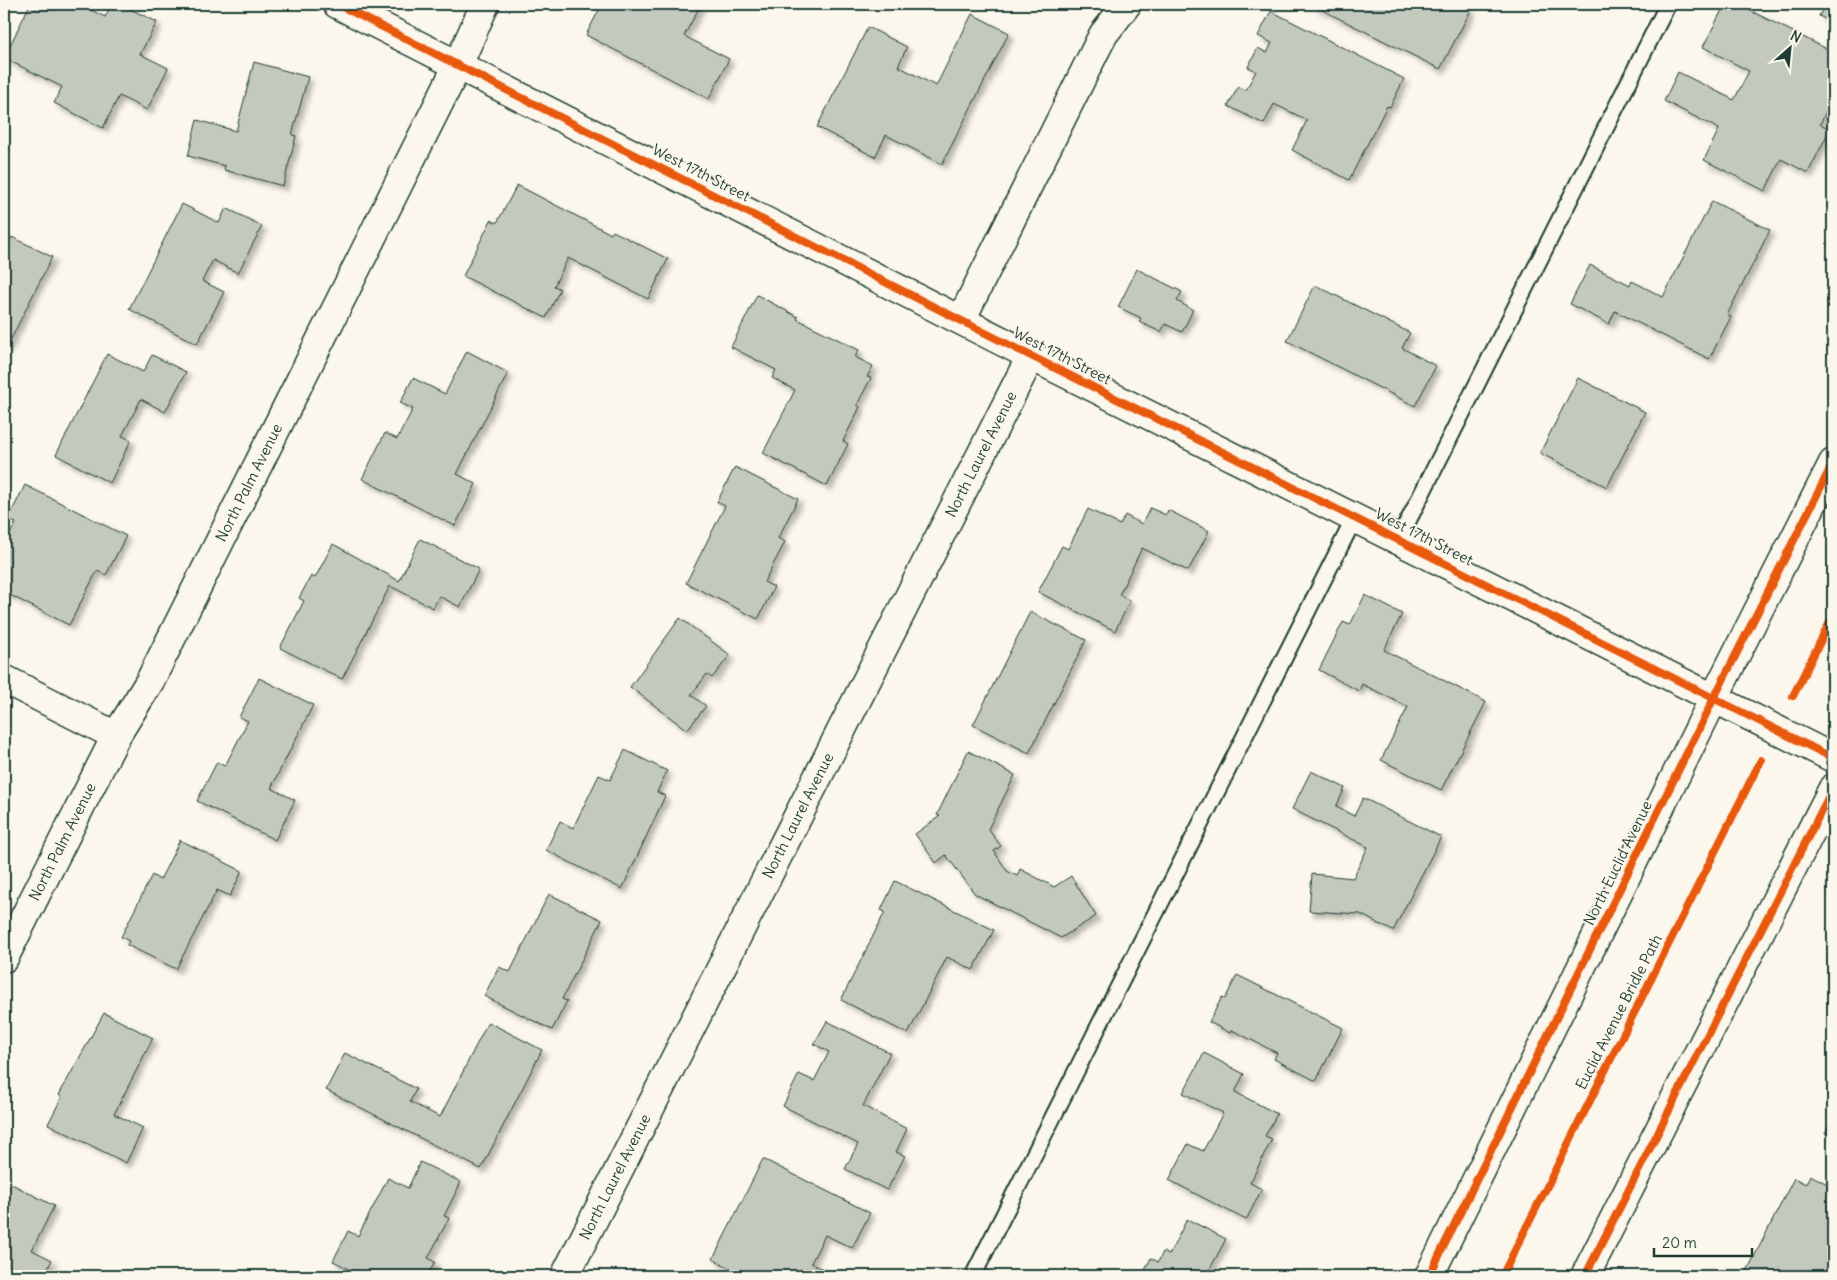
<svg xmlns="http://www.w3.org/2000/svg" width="1837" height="1280" font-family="Delius,sans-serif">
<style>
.building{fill:#c4c9be;stroke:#1f3d34;filter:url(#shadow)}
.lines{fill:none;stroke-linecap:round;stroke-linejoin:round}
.lane-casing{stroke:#1f3d34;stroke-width:19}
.street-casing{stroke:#1f3d34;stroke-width:31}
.secondary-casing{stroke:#1f3d34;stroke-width:31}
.path{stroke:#1f3d34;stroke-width:3;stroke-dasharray:4 4;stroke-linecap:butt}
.lane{stroke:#fbf7ec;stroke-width:15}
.street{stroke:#fbf7ec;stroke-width:28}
.secondary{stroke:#fbf7ec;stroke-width:28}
.cycleway-casing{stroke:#fbf7ec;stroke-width:11}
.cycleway{stroke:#e8590c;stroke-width:8}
.labels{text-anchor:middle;stroke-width:4;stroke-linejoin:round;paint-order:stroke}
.street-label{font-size:15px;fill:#1f3d34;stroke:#fbf7ec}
</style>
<defs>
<filter id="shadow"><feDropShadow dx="4.5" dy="4.5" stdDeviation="2.5" flood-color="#0004"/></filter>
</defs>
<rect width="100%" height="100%" fill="#fbf7ec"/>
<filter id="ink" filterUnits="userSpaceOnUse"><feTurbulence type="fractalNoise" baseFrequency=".02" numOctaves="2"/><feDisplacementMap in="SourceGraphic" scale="10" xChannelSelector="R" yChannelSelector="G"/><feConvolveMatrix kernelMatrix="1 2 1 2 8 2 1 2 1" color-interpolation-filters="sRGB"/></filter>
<g filter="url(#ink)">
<g class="building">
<polygon points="30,4 84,4 83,6 105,17 112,4 120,4 157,22 140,54 168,68 147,110 119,96 103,128 54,103 62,87 4,58"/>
<polygon points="602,4 701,4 684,36 729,59 709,99 586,35"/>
<polygon points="1310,4 1468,4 1466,7 1471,10 1440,69"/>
<polygon points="1725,4 1737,4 1833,52 1833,97 1820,124 1830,129 1808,173 1781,159 1765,191 1704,160 1719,129 1664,101 1678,72 1734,100 1749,71 1703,47"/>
<polygon points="1825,4 1833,4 1833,23 1819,16"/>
<polygon points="1271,11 1404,79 1390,107 1387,106 1349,180 1292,150 1307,120 1274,104 1264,124 1228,106 1238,87 1246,90 1256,71 1248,67 1258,48 1267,53 1272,43 1258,36"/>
<polygon points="972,14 1009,33 942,164 886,135 875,157 817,127 868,27 907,47 898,66 936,86"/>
<polygon points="254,62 308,77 292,135 296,136 283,186 224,170 225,166 188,156 197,120 236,131"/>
<polygon points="517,185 611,234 613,231 668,259 648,299 568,258 554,286 560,289 546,318 463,276 491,220 497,223"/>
<polygon points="1712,201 1770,230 1727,315 1731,317 1709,359 1615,311 1609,324 1570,304 1590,265 1630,285 1632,281 1663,297"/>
<polygon points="182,204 219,223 226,208 262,226 238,273 213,260 202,281 224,292 197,344 129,309"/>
<polygon points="12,237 52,257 4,353 4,253"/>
<polygon points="1137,269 1182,292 1177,301 1193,310 1182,332 1165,324 1161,332 1139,322 1141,318 1118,307"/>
<polygon points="1315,285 1410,333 1402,348 1436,366 1415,406 1287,341"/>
<polygon points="757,295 798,317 797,319 859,350 855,357 873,366 867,377 871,378 857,405 860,407 843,441 848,444 827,486 763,453 795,390 772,378 776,370 731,347"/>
<polygon points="467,351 508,373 457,474 476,484 455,526 362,479 385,433 397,439 413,409 400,403 413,378 445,394"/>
<polygon points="107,354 143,372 152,355 186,372 165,412 141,399 122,436 131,440 110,483 56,455"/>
<polygon points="1578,378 1645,412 1607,487 1540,453"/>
<polygon points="735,467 798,499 778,538 785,542 764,582 774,587 758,619 686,583 725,506 717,502"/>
<polygon points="25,485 126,536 106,575 97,571 69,625 4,592 4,545 16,523 8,519"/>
<polygon points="1150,508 1166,515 1168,510 1209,531 1188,571 1142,548 1119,595 1130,601 1115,631 1038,592 1062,546 1068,549 1088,509 1120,525 1125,515 1142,524"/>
<polygon points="420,539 479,569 460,607 439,596 433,608 390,586 342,679 280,648 304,601 299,598 311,576 315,578 333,544 399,581"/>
<polygon points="1365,595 1402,614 1384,650 1486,702 1441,790 1381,760 1408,707 1362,684 1359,691 1319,670 1343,622 1350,625"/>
<polygon points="1030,612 1086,640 1029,753 973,725"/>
<polygon points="680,618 730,655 712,678 707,674 691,695 706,706 687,730 630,687"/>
<polygon points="259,678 313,705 271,788 295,800 275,840 197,801 217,762 225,766 248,721 239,717"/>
<polygon points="625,750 667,771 657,792 665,796 622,889 546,850 560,821 573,828 599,775 610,780"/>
<polygon points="968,751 1015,775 988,829 1001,846 994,851 1007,871 1017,876 1020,869 1054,887 1071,876 1096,916 1061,938 975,894 946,855 936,863 915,834 940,816 937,815"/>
<polygon points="1311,771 1345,788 1336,807 1354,816 1363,798 1441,837 1393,931 1360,914 1309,911 1312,874 1353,878 1368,847 1292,809"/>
<polygon points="180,840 242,871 230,896 217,890 176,969 127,945 129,941 121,937 152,875 160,880"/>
<polygon points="895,881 994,930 973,970 947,957 908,1034 841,1000 885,912 881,910"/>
<polygon points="549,894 602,920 562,999 567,1001 552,1030 484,996 499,967 510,972"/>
<polygon points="1237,975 1343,1028 1316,1081 1274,1059 1277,1053 1232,1030 1230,1033 1209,1022 1222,997 1225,999"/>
<polygon points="104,1013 153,1038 114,1114 143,1128 126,1163 48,1124 62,1097 59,1095"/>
<polygon points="827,1021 890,1053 863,1106 907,1129 896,1152 905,1156 887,1190 845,1169 858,1144 783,1106 799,1074 814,1081 829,1052 814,1044"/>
<polygon points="488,1022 542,1050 481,1169 326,1090 345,1053 416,1089 410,1102 440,1117"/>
<polygon points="1204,1053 1244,1074 1235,1092 1277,1114 1265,1136 1272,1139 1250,1183 1262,1189 1246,1220 1169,1180 1188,1144 1203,1151 1223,1113 1183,1093"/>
<polygon points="1833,1116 1833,1137 1825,1133"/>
<polygon points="763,1159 870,1213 852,1248 825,1235 811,1263 837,1276 732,1276 735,1271 713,1259"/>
<polygon points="420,1162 461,1182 444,1216 449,1218 428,1258 435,1262 427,1276 363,1276 333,1261 348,1231 358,1236 388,1178 408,1188"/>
<polygon points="1810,1175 1833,1187 1833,1259 1825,1276 1757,1276 1747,1271 1794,1178 1806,1184"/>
<polygon points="4,1180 54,1206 32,1250 52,1260 44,1276 4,1276"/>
<polygon points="1187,1219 1226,1239 1206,1276 1142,1276 1151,1258 1158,1262 1163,1252 1169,1255"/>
</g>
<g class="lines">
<g class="lane-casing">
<g id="lane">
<polyline points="1399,539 1668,4"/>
<polyline points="973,1276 1355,517"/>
</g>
</g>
<g class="street-casing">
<g id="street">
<polyline points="337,4 1031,356 1833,758"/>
<polyline points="961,320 1103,35 1127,4"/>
<polyline points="4,679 116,736"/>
<path id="s1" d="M4,958L116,736L150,681L458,65L485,4"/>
<path id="s2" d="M565,1276L1031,356"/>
</g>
</g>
<g class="secondary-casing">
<g id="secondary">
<polyline points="1429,1276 1714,698 1833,463"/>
<polyline points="1585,1276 1833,788"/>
</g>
</g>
<g class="path">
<polyline points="1793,696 1833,616"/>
<polyline points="1502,1276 1761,760"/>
</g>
<use href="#lane" class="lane"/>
<use href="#street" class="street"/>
<use href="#secondary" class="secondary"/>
<g class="cycleway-casing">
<g id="cycleway">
<polyline points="337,4 1031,356 1833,758"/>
<polyline points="1793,696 1833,616"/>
<polyline points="1429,1276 1714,698 1833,463"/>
<polyline points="1502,1276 1761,760"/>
<polyline points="1585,1276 1833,788"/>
</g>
</g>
<use href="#cycleway" class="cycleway"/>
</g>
</g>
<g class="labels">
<g class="street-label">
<text transform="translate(701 173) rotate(27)" y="5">West 17th Street</text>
<text transform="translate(1062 356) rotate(27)" y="5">West 17th Street</text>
<text dy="5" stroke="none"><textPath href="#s2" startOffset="921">North Laurel Avenue</textPath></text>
<text dy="5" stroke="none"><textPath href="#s1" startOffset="535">North Palm Avenue</textPath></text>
<text transform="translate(1424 537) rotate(27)" y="5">West 17th Street</text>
<text dy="5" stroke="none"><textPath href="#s2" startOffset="516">North Laurel Avenue</textPath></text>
<text dy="5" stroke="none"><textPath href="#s1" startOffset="130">North Palm Avenue</textPath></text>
<text transform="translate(1618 863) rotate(-64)" y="5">North Euclid Avenue</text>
<text transform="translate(1619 1012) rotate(-63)" y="5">Euclid Avenue Bridle Path</text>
<text dy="5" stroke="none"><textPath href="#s2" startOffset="111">North Laurel Avenue</textPath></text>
</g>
</g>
<rect width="1837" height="1280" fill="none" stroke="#fbf7ec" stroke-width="20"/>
<rect x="10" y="10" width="1817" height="1260" fill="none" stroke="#1f3d34" stroke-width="2" filter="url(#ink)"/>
<g transform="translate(1790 48) rotate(27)" stroke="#fbf7ec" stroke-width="4" paint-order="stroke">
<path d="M0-4L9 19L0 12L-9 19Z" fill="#1f3d34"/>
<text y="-8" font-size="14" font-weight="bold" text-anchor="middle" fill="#1f3d34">N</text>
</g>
<path d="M1654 1248v8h98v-8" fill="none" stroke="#1f3d34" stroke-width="2.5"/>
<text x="1662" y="1248" font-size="15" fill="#1f3d34" stroke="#fbf7ec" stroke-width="4" paint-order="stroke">20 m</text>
</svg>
